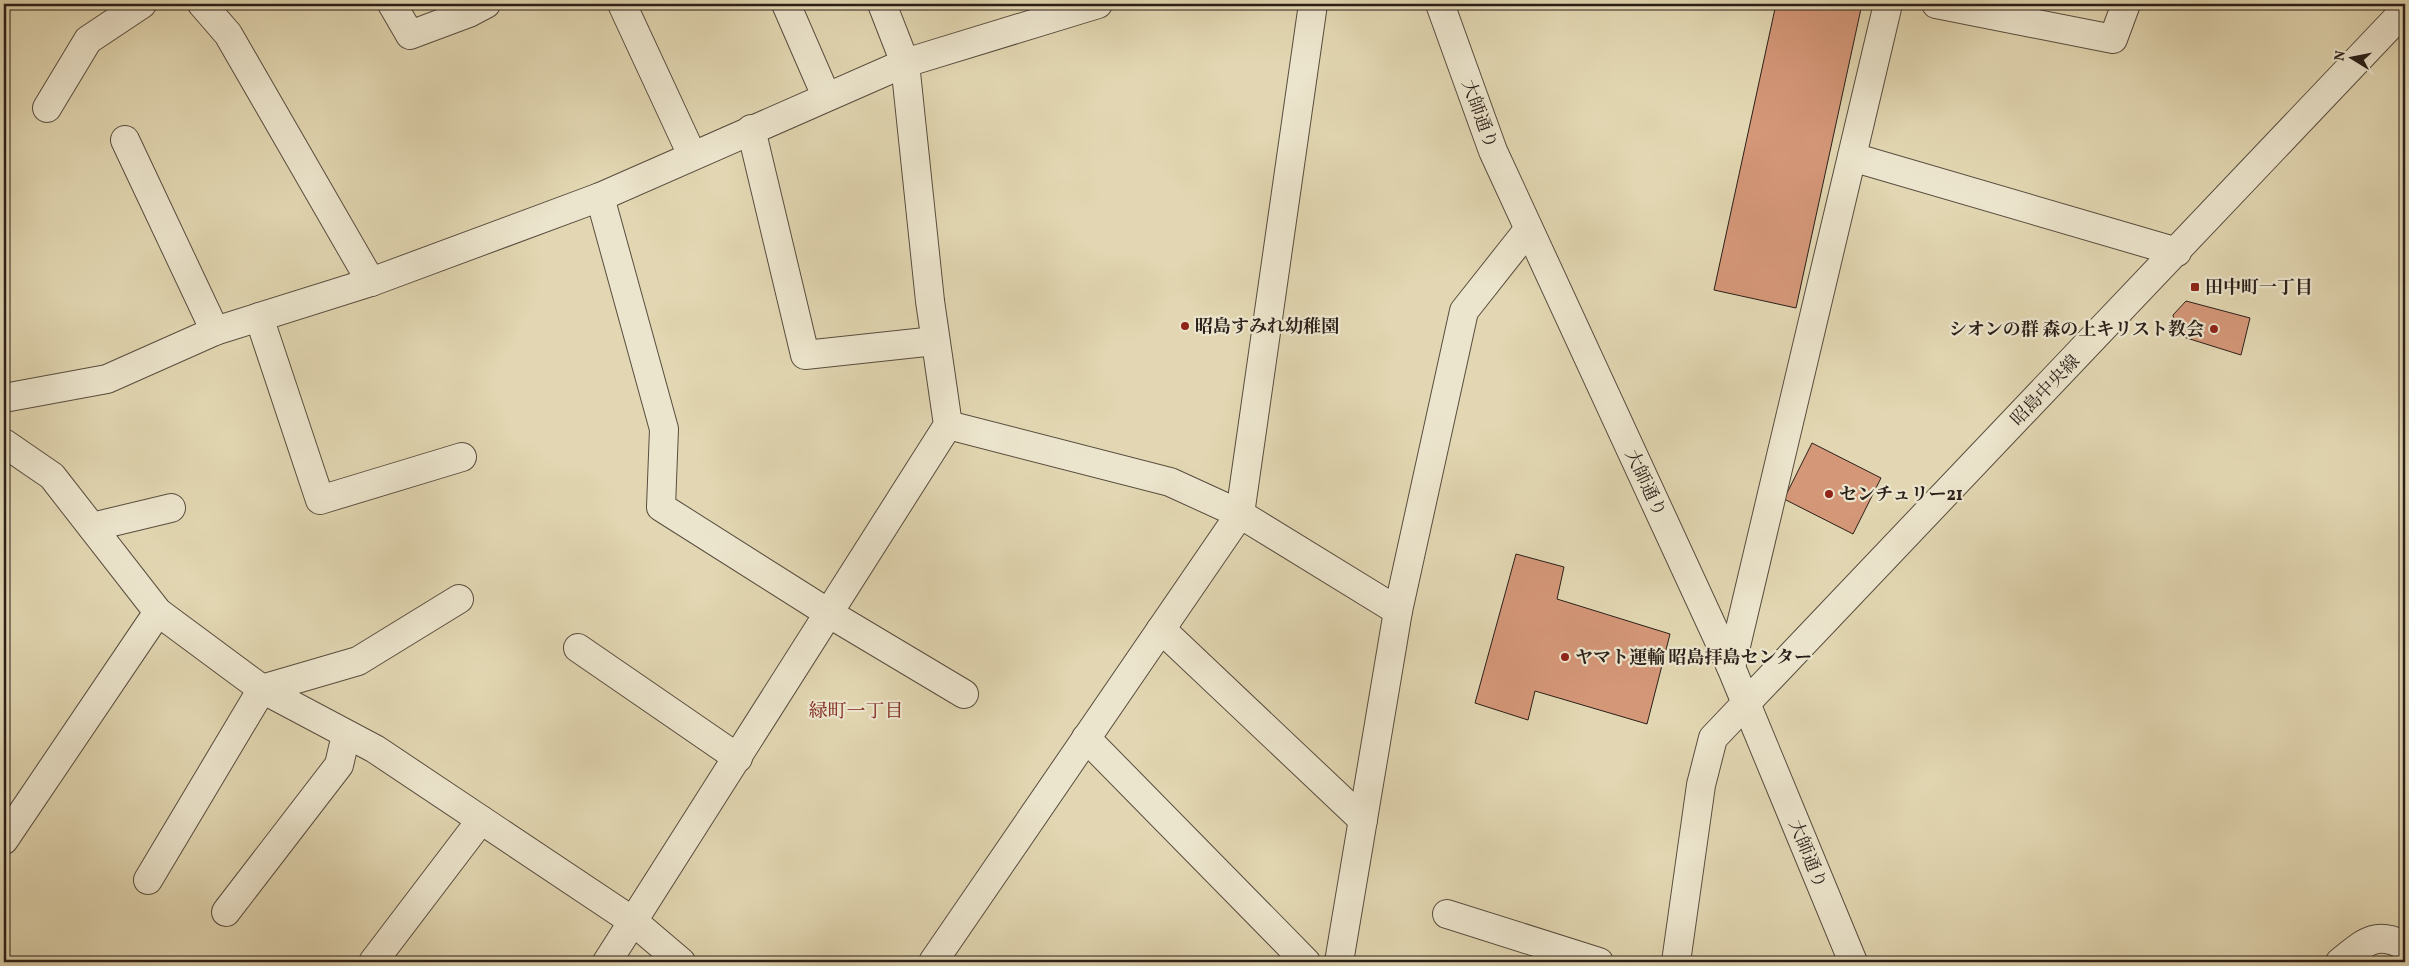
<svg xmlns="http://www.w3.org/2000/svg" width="2409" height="966" font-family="Vollkorn,'Noto Serif JP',serif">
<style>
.building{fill:#d49778;stroke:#2a1f19}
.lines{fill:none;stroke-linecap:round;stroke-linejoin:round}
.minor-casing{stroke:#584d3f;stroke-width:30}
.minor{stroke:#ece5cd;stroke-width:28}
.poi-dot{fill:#8f2418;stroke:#ece5cd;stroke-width:2}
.labels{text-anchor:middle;stroke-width:4.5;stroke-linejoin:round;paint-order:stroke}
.street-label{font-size:18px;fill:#2a1f19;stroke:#ece5cd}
.poi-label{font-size:18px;font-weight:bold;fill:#2a1f19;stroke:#ece5cd;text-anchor:start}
.neighbourhood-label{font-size:19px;fill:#7a1f14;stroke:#ece5cd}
</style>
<rect width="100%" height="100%" fill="#e2d7b2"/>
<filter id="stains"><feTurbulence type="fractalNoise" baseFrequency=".004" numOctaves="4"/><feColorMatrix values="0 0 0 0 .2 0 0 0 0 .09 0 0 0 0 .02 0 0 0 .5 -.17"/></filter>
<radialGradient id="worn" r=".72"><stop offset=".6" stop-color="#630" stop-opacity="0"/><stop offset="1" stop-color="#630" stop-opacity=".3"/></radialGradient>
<g class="building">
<polygon points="1776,4 1862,4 1796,308 1714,290"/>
<polygon points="2186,301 2250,318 2241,355 2177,335 2173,315"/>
<polygon points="1812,443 1881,478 1853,534 1784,499"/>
<polygon points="1516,554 1564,567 1557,599 1670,634 1647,724 1535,691 1528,720 1475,703"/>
</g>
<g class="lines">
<g class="minor-casing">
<g id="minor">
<polyline points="202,4 228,34 371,282"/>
<polyline points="392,4 410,35 469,13 486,4"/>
<polyline points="622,4 692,155"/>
<polyline points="786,4 826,96"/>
<polyline points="1440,4 1493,151 1731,667 1853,962"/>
<polyline points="1936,4 2113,39 2126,4"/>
<polyline points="47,108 88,40 142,4"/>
<polyline points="751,129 805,355 935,341"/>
<polyline points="125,140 215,331"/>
<polyline points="1852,157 2177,252"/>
<polyline points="600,197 664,429 661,507 830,614 964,694"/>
<polyline points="259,317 320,500 462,457"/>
<polyline points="4,398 107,379 215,331 371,282 600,197 905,63 1098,4"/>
<polyline points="948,425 1170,482 1240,514 1398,611"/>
<polyline points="4,443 52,476 158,612 262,689 375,749 634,922 681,962"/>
<polyline points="92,527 171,508"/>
<polyline points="1161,629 1363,820"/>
<polyline points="578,648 738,758"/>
<polyline points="1731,667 1888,4"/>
<polyline points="1086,738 1306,962"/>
<polyline points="4,840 158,612"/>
<polyline points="148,880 262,689 358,661 459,599"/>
<polyline points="226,912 339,765 346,735"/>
<polyline points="1447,914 1599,962"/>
<polyline points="373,962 481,820"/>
<polyline points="607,962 948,425 930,301 905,63 882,4"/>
<polyline points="933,962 1240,514 1313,4"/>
<polyline points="1339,962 1398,611 1464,311 1528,230"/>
<polyline points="1676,962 1701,785 1713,738 2405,10"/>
<path d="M2340,962C2364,943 2375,930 2405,946"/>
</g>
</g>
<use href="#minor" class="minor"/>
</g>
<g class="poi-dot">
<rect x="2190" y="282" width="10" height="10" rx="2.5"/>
<circle cx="1185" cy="326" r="5"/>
<circle cx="2214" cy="329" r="5"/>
<circle cx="1829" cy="494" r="5"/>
<circle cx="1565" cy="657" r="5"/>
</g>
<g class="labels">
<g class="street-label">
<text transform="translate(1480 114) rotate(70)" y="6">大師通り</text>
<text transform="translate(2045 390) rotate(-46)" y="6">昭島中央線</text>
<text transform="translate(1646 483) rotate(65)" y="6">大師通り</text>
<text transform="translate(1808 854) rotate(68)" y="6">大師通り</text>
</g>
<g class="poi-label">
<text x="2205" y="293">田中町一丁目</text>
<text x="1195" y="332">昭島すみれ幼稚園</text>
<text x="2204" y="335" text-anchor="end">シオンの群 森の上キリスト教会</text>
<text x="1839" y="500">センチュリー21</text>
<text x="1575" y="663">ヤマト運輸 昭島拝島センター</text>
</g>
<g class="neighbourhood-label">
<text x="856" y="717">緑町一丁目</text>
</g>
</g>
<rect width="2409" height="966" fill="none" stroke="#e2d7b2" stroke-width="20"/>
<rect x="5" y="5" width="2399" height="956" fill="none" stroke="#2a1f19" stroke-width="2.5"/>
<rect x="10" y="10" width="2389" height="946" fill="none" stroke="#2a1f19"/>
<g transform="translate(2352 58) rotate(280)" stroke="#ece5cd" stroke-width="4" paint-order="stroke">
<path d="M0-4L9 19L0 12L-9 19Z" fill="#2a1f19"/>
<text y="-8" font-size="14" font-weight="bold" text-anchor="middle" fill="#2a1f19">N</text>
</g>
<rect width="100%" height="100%" filter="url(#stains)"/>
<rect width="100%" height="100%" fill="url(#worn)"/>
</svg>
